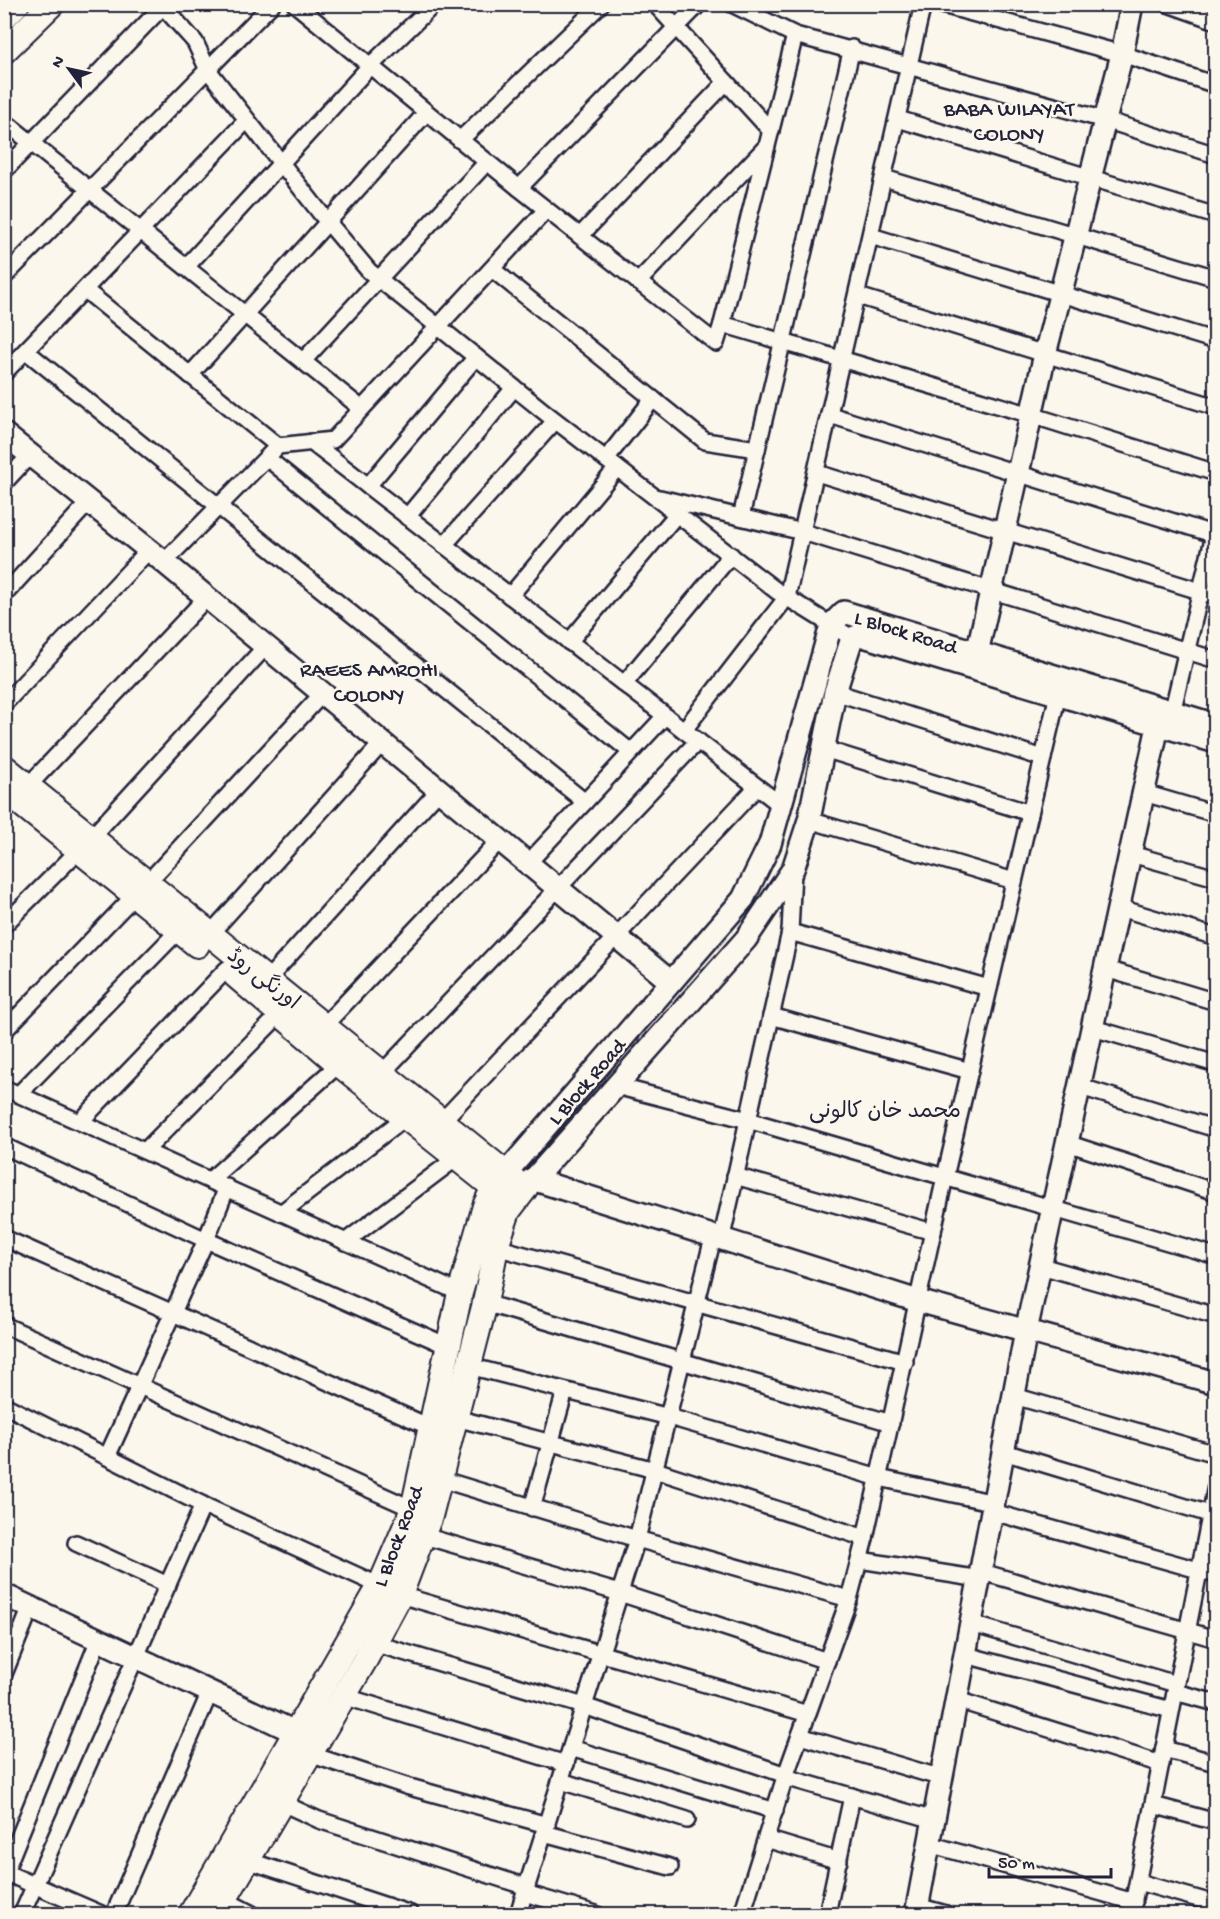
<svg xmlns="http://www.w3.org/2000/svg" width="1220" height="1919" font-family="'Gochi Hand','Playpen Sans Arabic',sans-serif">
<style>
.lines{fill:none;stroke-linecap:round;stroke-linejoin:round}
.street-casing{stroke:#22223b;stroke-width:20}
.secondary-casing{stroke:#22223b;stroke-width:26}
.primary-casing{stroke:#22223b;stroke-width:28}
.street{stroke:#fbf7ec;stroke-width:15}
.secondary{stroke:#fbf7ec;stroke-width:21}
.primary{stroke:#fbf7ec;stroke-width:24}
.labels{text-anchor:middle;stroke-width:5;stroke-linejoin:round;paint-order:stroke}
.street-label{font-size:21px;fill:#22223b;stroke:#fbf7ec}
.neighbourhood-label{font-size:22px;fill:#22223b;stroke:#fbf7ec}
</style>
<rect width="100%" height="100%" fill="#fbf7ec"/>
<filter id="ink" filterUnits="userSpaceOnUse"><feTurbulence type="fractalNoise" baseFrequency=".0167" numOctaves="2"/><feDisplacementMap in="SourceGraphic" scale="12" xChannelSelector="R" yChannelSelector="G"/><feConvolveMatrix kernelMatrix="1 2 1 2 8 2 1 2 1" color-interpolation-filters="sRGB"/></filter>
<g filter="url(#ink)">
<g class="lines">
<g class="street-casing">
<g id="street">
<polyline points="161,4 195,42 208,70 322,215 369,271 547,414 778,592 852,638"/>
<polyline points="295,4 519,188 716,343 722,324"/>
<polyline points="655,4 771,131"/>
<polyline points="732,4 795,35"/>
<polyline points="939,4 1122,54 1216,85"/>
<polyline points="1168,4 1216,21"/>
<polyline points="898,119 1216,216"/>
<polyline points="4,121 361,408"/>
<polyline points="460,140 601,4"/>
<polyline points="1216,155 1105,120 795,35 722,324 1031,415 1216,473"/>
<polyline points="4,171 165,4"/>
<polyline points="884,178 1216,278"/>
<polyline points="519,188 699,4"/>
<polyline points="580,236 726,82"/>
<polyline points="871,236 1216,341"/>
<polyline points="186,267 369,67 434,4"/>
<polyline points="492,269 705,441 757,449"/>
<polyline points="4,277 272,4"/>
<polyline points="638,282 766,147"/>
<polyline points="85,290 278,446"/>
<polyline points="858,296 1216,407"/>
<polyline points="26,351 585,802"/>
<polyline points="303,361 487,162"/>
<polyline points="4,373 247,120"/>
<polyline points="190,375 426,113"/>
<polyline points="830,415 1216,535"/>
<polyline points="311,442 782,806"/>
<polyline points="267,458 631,752"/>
<polyline points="606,459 653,399"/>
<polyline points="817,473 1216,596"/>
<polyline points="4,483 30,455"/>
<polyline points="368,486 476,357"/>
<polyline points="660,498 803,532 1216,660"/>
<polyline points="407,517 514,388"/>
<polyline points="741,517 852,48"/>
<polyline points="444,545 555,421"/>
<polyline points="164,562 278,446 333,440 546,210"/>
<polyline points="4,595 89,502"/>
<polyline points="510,596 617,468"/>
<polyline points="569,642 677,514"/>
<polyline points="624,684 731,555"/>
<polyline points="835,692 1043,758"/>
<polyline points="4,704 149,550"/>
<polyline points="1172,713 1216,526"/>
<polyline points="684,730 787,597 923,4"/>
<polyline points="824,749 1030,813"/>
<polyline points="28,786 207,597"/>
<polyline points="1144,793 1216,814"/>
<polyline points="809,820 1014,881"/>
<polyline points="91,838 266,646"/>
<polyline points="1131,854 1216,878"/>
<polyline points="529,862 665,716"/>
<polyline points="148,882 323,693"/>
<polyline points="1120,908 1216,937"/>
<polyline points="4,925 80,849"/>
<polyline points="790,932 989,988"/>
<polyline points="210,934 383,742"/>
<polyline points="1106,969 1216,1002"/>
<polyline points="267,980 440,789"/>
<polyline points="771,1016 970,1071"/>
<polyline points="1093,1028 1216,1064"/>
<polyline points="4,1031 135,895"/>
<polyline points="319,1031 501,839"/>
<polyline points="383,1072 698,741"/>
<polyline points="616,1086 748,1120 1216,1256"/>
<polyline points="1081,1087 1216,1129"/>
<polyline points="4,1088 460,1293"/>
<polyline points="19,1094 179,930"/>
<polyline points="443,1120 757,787"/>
<polyline points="80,1122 227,969"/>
<polyline points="1067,1143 1216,1192"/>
<polyline points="4,1146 206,1240 450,1347"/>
<polyline points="145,1151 281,1013"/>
<polyline points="735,1176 933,1232"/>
<polyline points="210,1180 339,1064"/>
<polyline points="281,1213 406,1117"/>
<polyline points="4,1238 432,1428"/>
<polyline points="721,1241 790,932 793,871"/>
<polyline points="345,1242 463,1153"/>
<polyline points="496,1247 905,1362"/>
<polyline points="1041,1266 1216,1316"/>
<polyline points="485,1303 891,1423"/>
<polyline points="4,1325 413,1509"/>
<polyline points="469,1366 669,1417 879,1478 995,1503"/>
<polyline points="1014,1396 1216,1454"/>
<polyline points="4,1405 203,1505 400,1595 808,1714"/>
<polyline points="456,1418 655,1470 865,1538"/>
<polyline points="1004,1452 1216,1516"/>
<polyline points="107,1457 206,1240 227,1187"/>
<polyline points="440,1479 637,1539 849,1599"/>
<polyline points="532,1508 565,1391"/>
<polyline points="993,1512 1216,1575"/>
<polyline points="424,1536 620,1593 827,1661"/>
<polyline points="76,1543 168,1585"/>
<polyline points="860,1560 980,1579"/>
<polyline points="982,1572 1216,1639"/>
<polyline points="972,1624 1176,1684"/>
<polyline points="373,1643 584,1706 786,1775"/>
<polyline points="966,1655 1171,1710"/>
<polyline points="4,1674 31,1607"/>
<polyline points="1175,1692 1216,1703"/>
<polyline points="343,1696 566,1764"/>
<polyline points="957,1700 1161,1764"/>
<polyline points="800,1736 942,1778"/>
<polyline points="571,1748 775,1811"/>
<polyline points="1164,1749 1216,1763"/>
<polyline points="309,1754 406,1786 547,1825"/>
<polyline points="785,1777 934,1820"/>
<polyline points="561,1781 687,1820"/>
<polyline points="280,1802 319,1820 527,1887"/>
<polyline points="1153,1805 1216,1822"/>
<polyline points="544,1833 670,1867"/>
<polyline points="766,1839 839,1861"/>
<polyline points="929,1844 1134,1902"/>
<polyline points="247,1860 411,1914"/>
<polyline points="4,1872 101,1914"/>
<polyline points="5,1872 99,1639"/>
<polyline points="1138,1882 1216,1904"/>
<polyline points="525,1893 596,1914"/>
<polyline points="225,1900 252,1914"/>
<polyline points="917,1906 946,1914"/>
<polyline points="22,1914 203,1505"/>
<polyline points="114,1914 210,1692"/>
<polyline points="518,1914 637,1539 713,1238"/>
<polyline points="742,1914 785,1777 849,1599 865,1538 945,1177 1058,694"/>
<polyline points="827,1914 852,1796"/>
<polyline points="1131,1914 1216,1486"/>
</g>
</g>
<g class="secondary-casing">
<g id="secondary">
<polyline points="4,434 164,562 671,982"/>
<polyline points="977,653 1045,354 1122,54 1132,4"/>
<polyline points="506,1173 743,899 770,844 831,625 844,612 1216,725"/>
<polyline points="532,1179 918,1301 1216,1383"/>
<polyline points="525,1189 746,939 793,869 809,820 835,692 852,638 860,635 1216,742"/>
<polyline points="4,1595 297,1733"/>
<polyline points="916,1914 1026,1331 1158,726"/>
</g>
</g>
<g class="primary-casing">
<g id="primary">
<polyline points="4,17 17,4"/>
<polyline points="4,51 52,4"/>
<polyline points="4,767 525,1189 508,1211 496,1247 485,1303 430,1516 400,1595 365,1660 216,1914"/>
<polyline points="4,790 197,945"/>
<polyline points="236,976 339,1064 506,1197"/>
<polyline points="191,1914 380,1586 413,1509 460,1293 485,1206 493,1189 506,1173"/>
</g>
</g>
<use href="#street" class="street"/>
<use href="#secondary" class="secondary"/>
<use href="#primary" class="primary"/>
</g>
</g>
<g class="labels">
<g class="street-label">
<text transform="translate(906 631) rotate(17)" y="7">L Block Road</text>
<text transform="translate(264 978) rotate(38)" y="7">اورنگی روڈ</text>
<text transform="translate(586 1081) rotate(-49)" y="7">L Block Road</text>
<text transform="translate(397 1536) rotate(-69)" y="7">L Block Road</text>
</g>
<g class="neighbourhood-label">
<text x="1009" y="115">BABA WILAYAT<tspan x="1009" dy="25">COLONY</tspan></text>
<text x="369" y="676">RAEES AMROHI<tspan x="369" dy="25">COLONY</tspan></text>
<text x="885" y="1117">محمد خان کالونی</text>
</g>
</g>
<rect width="1220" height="1919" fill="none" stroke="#fbf7ec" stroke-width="24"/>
<rect x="12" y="12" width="1196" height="1895" fill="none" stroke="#22223b" stroke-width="2" filter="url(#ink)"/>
<g transform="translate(69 69) rotate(303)" stroke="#fbf7ec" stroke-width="4.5" paint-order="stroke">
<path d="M0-4.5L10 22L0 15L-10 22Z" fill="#22223b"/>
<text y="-9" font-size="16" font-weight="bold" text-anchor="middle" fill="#22223b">N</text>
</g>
<path d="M989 1868v9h122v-9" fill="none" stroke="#22223b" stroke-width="3"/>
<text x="998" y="1868" font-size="18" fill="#22223b" stroke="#fbf7ec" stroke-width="4.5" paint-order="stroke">50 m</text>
</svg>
